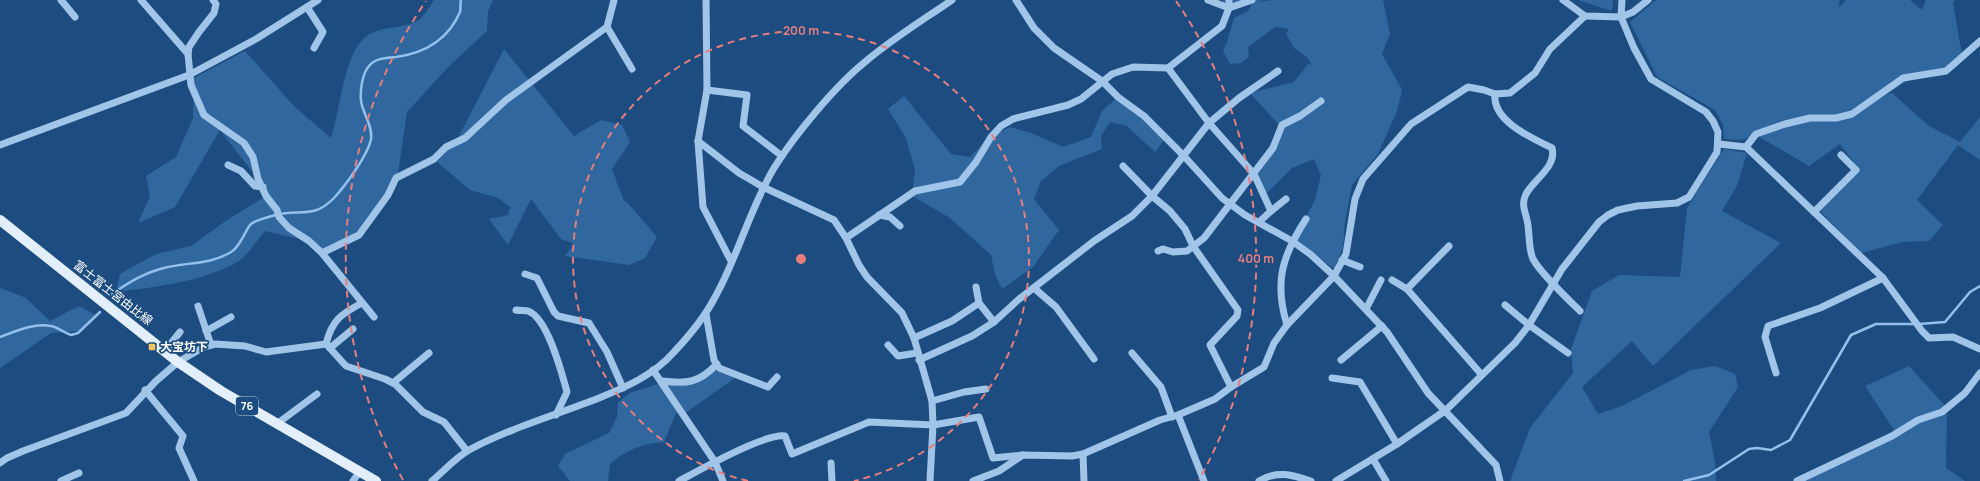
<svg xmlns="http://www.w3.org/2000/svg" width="1980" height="481" font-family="Manrope,'Noto Sans JP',sans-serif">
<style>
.green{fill:#30679f}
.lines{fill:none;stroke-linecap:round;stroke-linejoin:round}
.stream{stroke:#94c1eb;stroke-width:2.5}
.minor{stroke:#a1c5e9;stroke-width:7}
.major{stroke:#e4effe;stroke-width:10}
.ring{fill:none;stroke:#e67e7e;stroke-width:2;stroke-dasharray:7 5}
.poi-dot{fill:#f9c55f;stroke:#1d4d80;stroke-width:1.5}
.labels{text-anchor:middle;stroke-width:3.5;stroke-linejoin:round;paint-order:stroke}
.shield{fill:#1d4d80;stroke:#bbcad9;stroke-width:1}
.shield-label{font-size:11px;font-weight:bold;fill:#fff}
.street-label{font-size:12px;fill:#fff;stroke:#1d4d80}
.poi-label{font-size:12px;font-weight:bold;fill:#fff;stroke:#1d4d80;text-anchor:start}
.centre{fill:#e67e7e;stroke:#1d4d80;stroke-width:2}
.ring-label{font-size:12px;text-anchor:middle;font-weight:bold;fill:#e67e7e;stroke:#1d4d80;stroke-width:3.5;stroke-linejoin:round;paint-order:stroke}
</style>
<rect width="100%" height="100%" fill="#1d4d80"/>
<g class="green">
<path d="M434,0H493L488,12L487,31L450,65L407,112L397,180L362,231L324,251L312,242L265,231C258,239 247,256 239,261C203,282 156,287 116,292L120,274L156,254L191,246L227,220L266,196L258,179L220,130L175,207L138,223L150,196L146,176L176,157L193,118L194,78L245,51L295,107L331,138C341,110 343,49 370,34C383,26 403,29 417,21C423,18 430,6 434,0Z"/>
<polygon points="1222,0 1263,0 1257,2 1272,0 1383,0 1390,34 1382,54 1402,90 1397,111 1378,154 1352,185 1345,222 1343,247 1334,269 1295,239 1315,200 1321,175 1314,159 1292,168 1267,193 1253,172 1281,127 1250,93 1294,82 1308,64 1312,65 1307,57 1294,48 1286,34 1289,29 1275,27 1248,47 1249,57 1241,63 1230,64 1223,51 1227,42 1234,18 1248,11 1252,3 1222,5"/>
<polygon points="1578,0 1613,0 1612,11"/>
<polygon points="1656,0 1840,0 1838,8 1846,0 1910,0 1922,10 1926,0 1955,0 1953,3 1962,55 1946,71 1907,81 1885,95 1892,93 1929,126 1960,142 1980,117 1980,160 1958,145 1917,200 1943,225 1929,241 1902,242 1861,253 1820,211 1858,168 1840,144 1809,166 1756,135 1741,140 1724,139 1723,125 1715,110 1657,77 1630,22"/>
<polygon points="504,49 574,136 601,120 622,125 630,142 612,169 624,201 626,201 657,237 645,258 629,265 565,256 574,244 561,239 531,199 508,245 489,219 508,215 510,207 498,198 470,190 437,162 457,140"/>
<polygon points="904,96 951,154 970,157 989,137 1010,127 1031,133 1063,147 1091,137 1102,111 1118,97 1164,140 1155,152 1127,126 1110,122 1101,136 1102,149 1059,166 1041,181 1034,199 1059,230 1033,267 1002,289 995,274 991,255 950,218 912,196 915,170 906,138 888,109"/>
<polygon points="1724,149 1747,153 1737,186 1722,211 1781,243 1653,366 1632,341 1582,387 1598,414 1622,406 1691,370 1715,366 1735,374 1738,387 1709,432 1715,462 1716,481 1510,481 1530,428 1573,373 1571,349 1592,291 1619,275 1680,277 1687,208"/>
<polygon points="0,288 26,298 50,321 79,306 98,316 81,331 51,333 0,368"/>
<polygon points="1909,366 1947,408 1946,468 1965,481 1804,481 1896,433 1865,386"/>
<path d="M711,370L716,371L735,378L684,414L676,413L664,442C643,443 626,450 610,464L608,481H570L558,466L565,454L609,433L617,417L618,402L630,393L658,384L682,382Z"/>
</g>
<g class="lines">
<g class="stream">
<path d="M111,295C127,283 143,273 164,268C187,262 210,265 231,252C240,247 244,233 250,225C254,220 266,218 272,216C297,207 312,221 334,198C345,186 368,155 371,139C373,126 363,114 361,101C360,91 362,74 369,66C375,58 387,58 396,57C425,53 448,40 460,12C461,8 460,4 461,0"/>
<polyline points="1919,324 1945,322 1970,292 1980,286"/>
<path d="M0,337C17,331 32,323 51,326C58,327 64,333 71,335L78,333L100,312"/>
<polyline points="1684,481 1709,475 1749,449 1757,448 1771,450 1790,440 1851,335 1876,324 1914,324"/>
</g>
<g class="minor">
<polyline points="61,0 75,17"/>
<polyline points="141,0 188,54"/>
<polyline points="213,0 216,4 214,13 199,32 189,47 188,54 191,85 204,115 244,143 253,157 258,179 266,196 277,210 279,217 289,228 309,241 322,253 374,317"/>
<polyline points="706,0 707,90 698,141 703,207 731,261"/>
<polyline points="1016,0 1034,28 1054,48 1102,81 1118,97 1144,116 1183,155 1222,198 1245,215 1292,241 1310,254 1334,276 1387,332 1428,393 1496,465 1500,481"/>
<polyline points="1208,0 1229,8 1252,0"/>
<polyline points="1563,0 1585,16 1621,17 1633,12 1648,0"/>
<polyline points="307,7 323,32 314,48"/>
<polyline points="607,27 632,69"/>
<polyline points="1168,68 1209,123 1254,174 1271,211 1259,222"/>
<polyline points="707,90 747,95 743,126 782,156"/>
<path d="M1495,94C1492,121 1532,138 1552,148C1557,167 1534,179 1526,194C1521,204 1525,211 1527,220C1530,232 1528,248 1533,259C1541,274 1568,299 1580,311"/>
<polyline points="698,141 739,173 763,187 834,220 846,238 859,265 867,277 902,313 914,338 932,401 933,425 930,481"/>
<polyline points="1719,144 1746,147 1883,278 1922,331 1929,338 1953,337 1980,349"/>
<polyline points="0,145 189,75 256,39 318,0"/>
<polyline points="1746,147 1756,134 1785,124 1810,118 1836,118 1852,114 1903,78 1946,71 1980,41"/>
<polyline points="228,165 241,171 255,186 263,187"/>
<polyline points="1123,166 1152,196 1170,211 1185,229 1193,246 1238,310 1237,316 1210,345 1231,387 1215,399 1178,415"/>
<polyline points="1271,211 1286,199"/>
<polyline points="1814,212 1856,170 1841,155"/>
<polyline points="879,215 890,217 900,226"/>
<polyline points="846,238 915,191 960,182 976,162 991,137 1001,126 1013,119 1068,105 1081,99 1112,74 1133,67 1168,68 1222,26 1229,8 1229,0"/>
<polyline points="1449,246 1407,289 1481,374"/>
<polyline points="1158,251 1163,249 1173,252 1187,251 1204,238 1273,148 1282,125 1300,116 1321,101"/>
<polyline points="322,253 359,235 388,195 396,178 434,159 446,147 465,138 506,100 607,27 614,0"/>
<polyline points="1342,260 1360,267"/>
<polyline points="525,274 537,278 554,312 558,316 589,323 607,352 623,388"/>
<polyline points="1392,280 1407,289"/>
<polyline points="976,287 979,303 994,322"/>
<polyline points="1034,288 1056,307 1094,359"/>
<polyline points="1505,305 1529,325 1568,353"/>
<polyline points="198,306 211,345"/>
<polyline points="1366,309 1381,280"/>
<path d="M516,310C520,311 525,310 528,311C548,318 562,374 567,392L556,415"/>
<polyline points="706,314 714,360 719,368 768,387 777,377"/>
<path d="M1287,325C1274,282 1282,256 1306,219"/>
<polyline points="206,331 231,317"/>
<polyline points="914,338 952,321 979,303"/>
<polyline points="326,344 346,366 385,379 395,384 423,412 444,422 467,451"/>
<path d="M326,344C332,320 341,314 362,303"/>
<polyline points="888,345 898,356 917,353"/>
<polyline points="330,348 353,329"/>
<polyline points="165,351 180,332"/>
<polyline points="1132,353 1161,387 1172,417"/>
<polyline points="919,360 972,336 994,322 1018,300 1094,241 1132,216 1152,196 1209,123 1239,98 1278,71"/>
<polyline points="1341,360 1382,326"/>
<polyline points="653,370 715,462 723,481"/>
<polyline points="1776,373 1765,337 1768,326 1820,308 1883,278"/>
<polyline points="1332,378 1360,382 1397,444"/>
<path d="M662,381C687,384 699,383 717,364"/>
<polyline points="393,383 429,353"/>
<polyline points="1231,387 1264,367 1274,343 1287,325 1334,276 1346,254 1355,199 1363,179 1411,124 1468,87 1484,90 1495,94 1510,93 1535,73 1550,49 1585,16"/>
<polyline points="145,390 183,436 179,448 194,481"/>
<polyline points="932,401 964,392 986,389"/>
<polyline points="278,423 317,394"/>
<polyline points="1083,454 1084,481"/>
<polyline points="1373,459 1386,481"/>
<polyline points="0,463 7,458 23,451 126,413 156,381 178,362 204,347 215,344 245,346 266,352 326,344"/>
<polyline points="831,463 832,481"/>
<polyline points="61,481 79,473"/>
<polyline points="353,481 360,471"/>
<path d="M432,481C444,471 455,458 469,450C510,428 556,415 599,398C626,387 654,375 674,352C689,336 704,318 714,299C738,257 749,210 774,168C794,136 835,86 865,62C892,39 923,20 952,0"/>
<path d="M679,481C700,470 765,433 785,436L792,454L869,422L933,425L979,417L993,458L1023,455"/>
<polyline points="973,481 999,471 1023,455 1072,456 1083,454 1160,420 1178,415 1204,481"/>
<path d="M1259,481C1277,470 1292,475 1311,481"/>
<polyline points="1336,481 1397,444 1446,410 1515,343 1529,325 1562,269 1599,222 1608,215 1618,210 1637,206 1677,203 1689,197 1717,152 1718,132 1713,121 1706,112 1651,79 1634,48 1621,17 1622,0"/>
<polyline points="1797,481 1892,436 1918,420 1942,412 1965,393 1980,373"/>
</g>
<polyline class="major" points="0,220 178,362 221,391 376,481"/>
</g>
<g class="ring">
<path d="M748 481A228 228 0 1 1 854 481"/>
<path d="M403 480A455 455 0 0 1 426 1M1176 1A455 455 0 0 1 1199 480"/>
</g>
<rect class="poi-dot" x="148" y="343" width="8" height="8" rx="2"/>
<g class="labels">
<rect class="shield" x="236" y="397" width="22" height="18" rx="3"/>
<g class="shield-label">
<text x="247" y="410">76</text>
</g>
<g class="street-label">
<text transform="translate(113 293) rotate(38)" y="4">富士富士宮由比線</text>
</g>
<g class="poi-label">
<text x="160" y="351">大宝坊下</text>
</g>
</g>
<circle cx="801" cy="259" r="6" class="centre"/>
<g class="ring-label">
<text x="801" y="35">200 m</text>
<text x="1256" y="263">400 m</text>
</g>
</svg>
